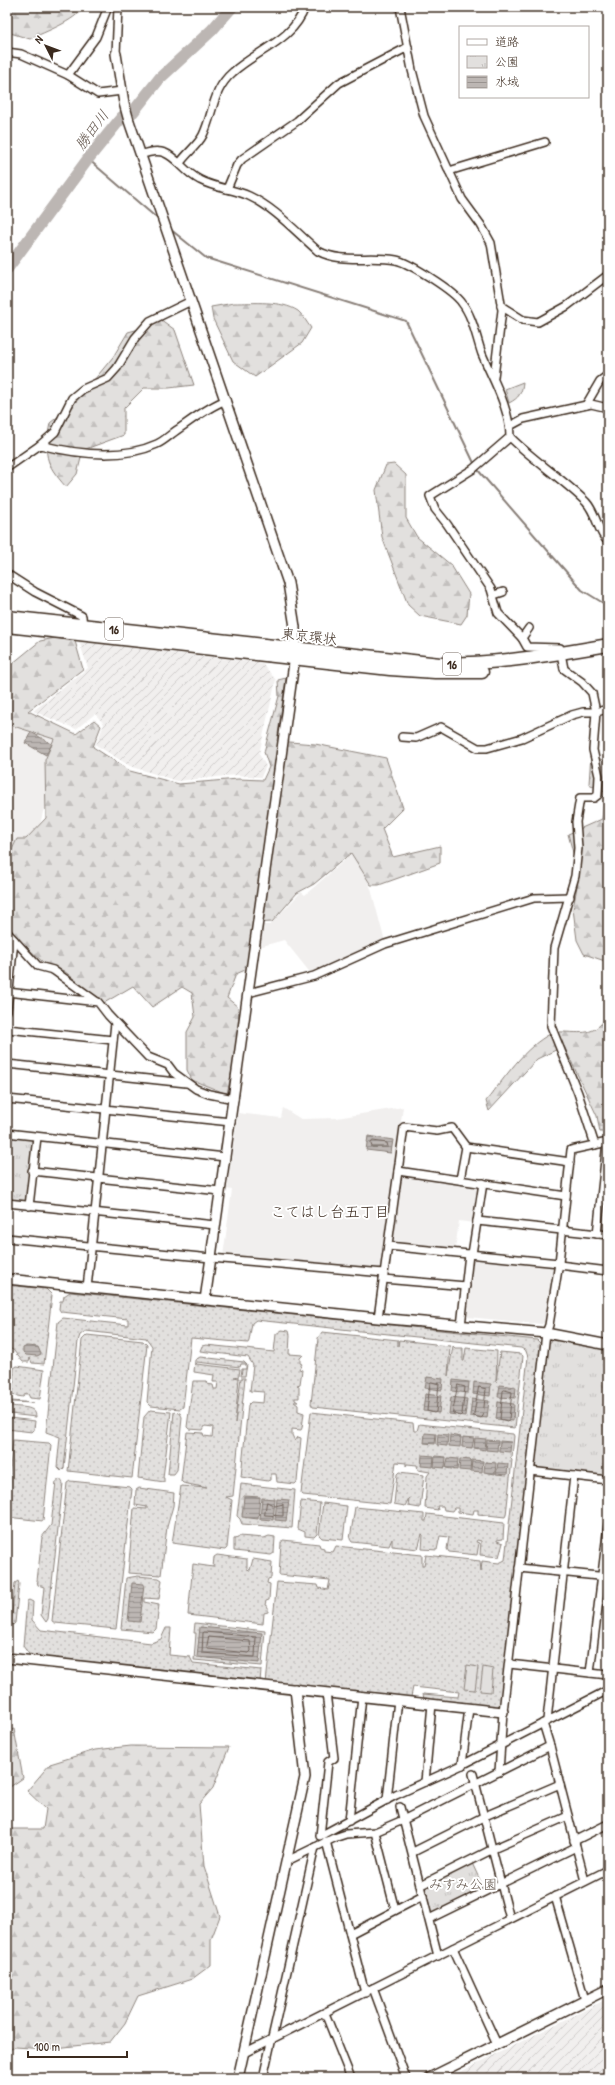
<svg xmlns="http://www.w3.org/2000/svg" width="615" height="2085" font-family="'Patrick Hand','Klee One',sans-serif">
<style>
.built{fill:#f1efee}
.industrial{fill:url(#industrial-furrows)}
.grass{fill:url(#grass-dots);stroke:#8e857e}
.forest{fill:url(#forest-firs);stroke:#8e857e}
.park{fill:url(#park-tufts);stroke:#8e857e}
.pitch{fill:#e2e0de;stroke:#8e857e}
.water{fill:url(#water-rules);stroke:#887e77}
.lines{fill:none;stroke-linecap:round;stroke-linejoin:round}
.shore{stroke:#6f625a;stroke-width:1}
.stream{stroke:#887e77;stroke-width:2}
.river{stroke:#bcb6b3;stroke-width:12}
.street-casing{stroke:#3b2a1e;stroke-width:10}
.secondary-casing{stroke:#3b2a1e;stroke-width:12}
.highway-casing{stroke:#3b2a1e;stroke-width:15}
.street{stroke:#fff;stroke-width:7}
.secondary{stroke:#fff;stroke-width:9}
.highway{stroke:#fff;stroke-width:12}
.labels{text-anchor:middle;stroke-width:4;stroke-linejoin:round;paint-order:stroke}
.shield{fill:#fff;stroke:#766a62;stroke-width:1}
.shield-label{font-size:13px;font-weight:bold;fill:#3b2a1e}
.street-label{font-size:14px;fill:#3b2a1e;stroke:#fff}
.park-label{font-size:14px;fill:#65584e;stroke:#fff}
.water-label{font-size:15px;font-style:italic;fill:#685b52;stroke:#fff}
.neighbourhood-label{font-size:15px;fill:#3b2a1e;stroke:#fff}
</style>
<defs>
<pattern id="industrial-furrows" width="10" height="10" patternUnits="userSpaceOnUse"><rect width="10" height="10" fill="#f1efee"/><path d="M-1 1l2-2M0 10L10 0M9 11l2-2" fill="none" stroke="#d0cdcc"/></pattern>
<pattern id="grass-dots" width="8" height="8" patternUnits="userSpaceOnUse"><rect width="8" height="8" fill="#e2e0de"/><path d="M2 2h.1M6 6h.1" fill="none" stroke="#c3c0be" stroke-width="1.8" stroke-linecap="round"/></pattern>
<pattern id="forest-firs" width="22" height="20" patternUnits="userSpaceOnUse"><rect width="22" height="20" fill="#e2e0de"/><path d="M5 1l3.5 6h-7zM16 11l3.5 6h-7z" fill="#c3c0be"/></pattern>
<pattern id="park-tufts" width="24" height="20" patternUnits="userSpaceOnUse"><rect width="24" height="20" fill="#e2e0de"/><path d="M3 7l-1-3M5 7V3M7 7l1-3M15 17l-1-3M17 17v-4M19 17l1-3" fill="none" stroke="#c3c0be"/></pattern>
<pattern id="water-rules" width="6" height="5" patternUnits="userSpaceOnUse"><rect width="6" height="5" fill="#bcb6b3"/><path d="M0 2.5h6" fill="none" stroke="#9a9491"/></pattern>
</defs>
<rect width="100%" height="100%" fill="#fff"/>
<filter id="ink" filterUnits="userSpaceOnUse"><feTurbulence type="fractalNoise" baseFrequency=".025" numOctaves="2"/><feDisplacementMap in="SourceGraphic" scale="8" xChannelSelector="R" yChannelSelector="G"/><feConvolveMatrix kernelMatrix="1 2 1 2 8 2 1 2 1" color-interpolation-filters="sRGB"/></filter>
<g filter="url(#ink)">
<g class="built">
<polygon points="7,708 62,734 28,874 7,867"/>
<polygon points="356,850 371,889 385,942 312,975 284,940 259,947 261,925 270,925 301,892 305,895"/>
<polygon points="403,1107 381,1266 377,1270 223,1256 232,1190 227,1189 238,1113 281,1118 283,1108 301,1119 337,1118"/>
<polygon points="405,1175 476,1185 479,1189 474,1223 459,1221 455,1250 395,1244 392,1241 401,1178"/>
<polygon points="474,1257 552,1265 555,1268 546,1321 542,1324 468,1317 465,1313 471,1259"/>
</g>
<g class="industrial">
<polygon points="79,641 262,663 276,680 259,754 266,766 261,777 236,775 177,781 130,766 96,745 104,724 95,714 76,729 33,711 88,668"/>
<polygon points="603,2001 608,2012 608,2078 448,2078"/>
</g>
<g class="grass">
<polygon points="7,1285 46,1289 52,1295 44,1364 32,1363 30,1358 29,1362 23,1362 13,1350 7,1347"/>
<polygon points="70,1292 537,1340 541,1344 502,1702 497,1707 424,1699 423,1694 458,1697 459,1692 413,1687 411,1697 266,1683 277,1582 318,1585 319,1588 328,1590 330,1580 279,1575 281,1543 283,1540 319,1544 320,1547 324,1548 324,1551 333,1552 336,1546 422,1555 422,1565 424,1565 426,1555 480,1561 481,1572 482,1561 499,1563 505,1560 528,1357 526,1351 521,1348 256,1320 252,1323 249,1341 248,1343 191,1338 183,1407 180,1409 151,1406 147,1402 152,1346 146,1338 86,1331 80,1335 78,1341 64,1468 61,1471 57,1467 60,1437 46,1432 58,1322 63,1318 128,1325 128,1319 61,1312 59,1309 60,1301 63,1301 64,1296"/>
<polygon points="282,1330 289,1331 290,1335 289,1354 303,1355 300,1358 300,1363 302,1364 299,1369 302,1370 300,1384 297,1385 299,1386 299,1398 295,1398 295,1400 298,1402 294,1402 298,1405 298,1411 304,1413 302,1428 301,1430 292,1429 292,1435 295,1441 298,1437 301,1438 297,1482 295,1484 277,1482 276,1474 271,1474 271,1480 268,1481 241,1477 248,1405 251,1402 263,1403 264,1392 250,1391 253,1365 248,1357 200,1351 202,1346 206,1345 274,1352 276,1334"/>
<polygon points="322,1332 398,1340 398,1346 399,1340 435,1344 436,1346 438,1345 450,1346 448,1376 453,1346 455,1348 463,1348 463,1361 464,1361 466,1348 497,1351 496,1382 500,1352 521,1354 523,1356 515,1428 313,1407 311,1404 318,1338"/>
<polygon points="87,1335 143,1341 147,1345 132,1478 68,1471 82,1340"/>
<polygon points="200,1357 244,1362 247,1365 245,1376 241,1376 242,1369 246,1369 246,1364 241,1364 240,1367 197,1362 196,1364 240,1369 239,1376 234,1377 239,1378 235,1423 241,1378 245,1378 233,1496 226,1497 232,1500 227,1548 225,1550 172,1543 181,1486 207,1488 183,1483 181,1481 187,1432 203,1433 204,1436 212,1437 213,1427 205,1426 203,1430 189,1429 187,1427 193,1381 206,1381 207,1384 213,1385 214,1389 217,1389 218,1382 213,1382 214,1375 194,1372 195,1360"/>
<polygon points="17,1366 44,1370 40,1399 30,1398 28,1394 26,1393 23,1397 12,1395 14,1368"/>
<path d="M12,1401L34,1403L12,1402V1406C20,1408 36,1405 36,1417L10,1414Z"/>
<polygon points="150,1410 171,1412 163,1478 164,1478 164,1482 138,1478 144,1417"/>
<polygon points="174,1412 180,1413 182,1417 177,1470 174,1474 168,1474"/>
<polygon points="311,1412 413,1423 414,1431 417,1431 419,1424 513,1434 514,1436 512,1457 510,1458 512,1460 506,1515 505,1517 478,1514 478,1510 474,1510 473,1514 458,1512 458,1508 454,1508 452,1511 444,1510 443,1506 437,1506 438,1510 425,1508 427,1476 430,1472 418,1470 417,1465 407,1464 406,1466 406,1463 396,1462 390,1504 303,1495 301,1493"/>
<polygon points="9,1418 35,1421 34,1430 32,1432 7,1429"/>
<polygon points="13,1440 49,1443 51,1445 43,1521 7,1517 7,1494"/>
<polygon points="399,1472 424,1475 420,1508 408,1506 409,1498 405,1506 394,1504 397,1474"/>
<polygon points="60,1479 63,1483 48,1619 46,1622 41,1615 44,1587 38,1585 37,1581 42,1537 51,1525 56,1482"/>
<polygon points="70,1481 130,1487 132,1489 116,1629 55,1623 52,1621 67,1483"/>
<polygon points="241,1484 295,1490 292,1528 242,1524 240,1519 237,1516"/>
<polygon points="139,1488 174,1493 173,1506 167,1527 161,1575 128,1573 134,1508 147,1509 147,1507 135,1505 136,1490"/>
<polygon points="301,1501 320,1503 317,1534 314,1537 305,1536 305,1532 298,1529"/>
<polygon points="323,1503 347,1506 343,1540 322,1538 319,1535"/>
<polygon points="355,1507 424,1514 424,1521 426,1521 427,1514 504,1523 503,1539 497,1540 497,1541 503,1543 499,1557 480,1555 481,1541 477,1540 476,1542 479,1543 477,1555 449,1552 447,1549 449,1537 440,1536 437,1550 422,1549 423,1535 422,1534 418,1549 392,1546 392,1539 389,1546 352,1542 350,1539"/>
<polygon points="239,1536 264,1538 269,1536 275,1537 274,1553 271,1555 234,1551 234,1539 238,1538"/>
<polygon points="217,1555 247,1559 247,1569 250,1570 253,1559 272,1562 271,1578 268,1579 267,1583 270,1584 269,1600 266,1601 265,1605 268,1607 268,1612 264,1613 263,1624 188,1615 193,1564 213,1567 214,1557"/>
<polygon points="138,1576 159,1578 162,1580 159,1599 144,1598 144,1602 159,1605 156,1629 153,1632 121,1629 126,1578"/>
<polygon points="18,1581 19,1584 15,1623 13,1625 11,1623 15,1583"/>
<polygon points="29,1600 33,1602 32,1620 41,1630 151,1643 161,1639 166,1628 171,1628 169,1655 190,1657 193,1663 261,1670 260,1682 31,1657 23,1646 27,1601"/>
<polygon points="195,1623 265,1631 262,1666 194,1660 196,1633 194,1633"/>
</g>
<g class="forest">
<path d="M7,7H83C76,21 44,32 30,39L7,32Z"/>
<path d="M234,303C253,303 281,300 298,311C303,315 307,323 311,328L302,343L255,377L233,361L213,319L211,307Z"/>
<path d="M160,319L175,330L194,385L169,388H144L124,408V435L83,450L77,474L66,487C44,462 44,455 50,423L75,403L113,357L128,332L143,328Z"/>
<polygon points="394,464 406,475 406,518 417,537 451,565 469,594 467,615 461,624 420,616 408,605 382,537 376,490 386,465"/>
<polygon points="55,638 75,641 83,669 28,711 76,734 94,720 101,726 93,747 130,771 179,784 238,779 263,780 269,767 264,752 279,696 278,680 286,678 277,741 315,744 386,758 403,808 382,829 393,857 440,846 440,863 379,885 371,885 351,853 314,884 297,893 272,922 255,923 252,967 236,974 227,998 238,1007 240,1031 227,1094 192,1080 187,1070 187,1032 195,1017 192,993 182,987 152,1007 133,986 104,1003 64,971 44,963 7,929 7,860 17,839 26,839 46,818 45,760 54,739 7,724 7,668 40,641"/>
<polygon points="591,754 608,763 608,962 584,954 577,940 573,909 579,875 568,834 602,819 605,792 589,784"/>
<path d="M608,1014V1132H600L597,1116L564,1046L537,1059L489,1111L486,1101C505,1078 524,1047 552,1033C555,1031 560,1032 564,1032C586,1033 596,1035 608,1014Z"/>
<polygon points="14,1729 23,1778 7,1789 7,1731"/>
<polygon points="131,1746 229,1747 213,1788 199,1804 204,1866 220,1916 211,1940 211,1965 192,1979 138,1996 125,2023 110,2042 46,2049 15,2047 7,2051 8,1829 43,1829 46,1809 27,1791 50,1764 95,1750"/>
</g>
<g class="park">
<path d="M523,382C522,393 519,398 509,403L505,389Z"/>
<polygon points="7,1136 33,1139 35,1142 29,1200 25,1203 7,1201"/>
<polygon points="554,1339 608,1350 608,1477 538,1469 534,1465 548,1344"/>
<polygon points="472,1863 484,1889 434,1914 431,1912 425,1888 426,1886"/>
</g>
<g class="pitch">
<polygon points="467,1665 478,1667 475,1690 464,1689"/>
<polygon points="483,1667 493,1669 491,1692 480,1691"/>
</g>
<g class="water">
<polygon points="31,732 52,744 46,755 25,743"/>
<polygon points="368,1136 393,1140 391,1153 366,1150"/>
<polygon points="27,1346 38,1347 41,1354 37,1356 26,1355 23,1352 23,1348"/>
<polygon points="427,1377 443,1379 442,1390 425,1388"/>
<polygon points="453,1380 469,1382 468,1393 452,1391"/>
<polygon points="474,1382 491,1384 490,1396 473,1394"/>
<polygon points="500,1385 516,1387 515,1398 498,1397"/>
<polygon points="425,1394 441,1396 439,1413 423,1411"/>
<polygon points="451,1397 467,1399 465,1416 449,1414"/>
<polygon points="472,1399 489,1401 487,1418 470,1416"/>
<polygon points="498,1402 514,1404 513,1421 496,1419"/>
<polygon points="425,1433 436,1434 435,1444 424,1443"/>
<polygon points="438,1434 448,1435 447,1446 437,1445"/>
<polygon points="450,1435 461,1437 460,1447 449,1446"/>
<polygon points="463,1437 474,1438 472,1448 462,1447"/>
<polygon points="475,1438 486,1439 485,1450 474,1448"/>
<polygon points="487,1440 498,1441 497,1451 486,1450"/>
<polygon points="500,1441 511,1442 510,1452 499,1451"/>
<polygon points="422,1455 434,1456 433,1467 421,1466"/>
<polygon points="435,1456 446,1457 445,1468 434,1467"/>
<polygon points="448,1458 458,1459 457,1470 446,1468"/>
<polygon points="460,1459 471,1460 470,1471 459,1470"/>
<polygon points="472,1460 483,1461 482,1472 471,1471"/>
<polygon points="485,1462 496,1463 495,1474 484,1472"/>
<polygon points="498,1463 508,1464 507,1475 496,1474"/>
<polygon points="244,1496 260,1497 258,1519 242,1517"/>
<polygon points="262,1498 275,1499 273,1520 260,1519"/>
<polygon points="277,1499 289,1500 286,1521 275,1520"/>
<polygon points="132,1583 144,1584 140,1622 128,1621"/>
<polygon points="200,1627 262,1633 259,1663 197,1657"/>
</g>
<g class="lines">
<g class="shore">
<polygon points="373,1141 387,1143 388,1147 372,1147 371,1144"/>
<polygon points="432,1382 439,1384 436,1412 434,1413 427,1411 430,1383"/>
<polygon points="458,1385 465,1387 462,1414 460,1416 453,1413"/>
<polygon points="479,1387 486,1389 483,1416 481,1418 474,1416"/>
<polygon points="505,1390 512,1392 509,1419 507,1421 500,1419 503,1391"/>
<polygon points="267,1502 275,1506 283,1504 283,1516 265,1515"/>
<polygon points="205,1632 256,1637 255,1657 202,1653 203,1633"/>
<polygon points="209,1637 250,1641 251,1651 249,1653 208,1649 207,1646"/>
</g>
<g class="stream">
<polyline points="88,159 159,220"/>
<polyline points="170,229 206,258 406,321 475,465"/>
<polyline points="477,469 582,590 608,606"/>
</g>
<polyline class="river" points="7,269 88,159 122,117 133,112 160,78 212,30 232,7"/>
<g class="street-casing">
<g id="street">
<polyline points="400,7 412,70 424,116 462,199 481,225 491,243 502,310 494,377"/>
<polyline points="7,52 21,54 68,75 98,94 122,91"/>
<polyline points="116,54 118,7"/>
<polyline points="68,75 96,37 108,7"/>
<path d="M141,155C173,142 176,168 200,180C215,188 233,189 249,196C275,208 296,232 318,251C342,264 370,255 396,260C410,263 454,291 462,303C473,317 476,337 482,354C493,380 510,408 510,437C534,461 563,479 586,502C597,514 597,531 608,542"/>
<path d="M180,163C186,154 198,145 203,135C214,112 212,90 233,72C257,50 293,41 305,7"/>
<polyline points="449,171 545,142"/>
<polyline points="227,189 237,165 242,159 297,121 339,83 408,47"/>
<polyline points="501,306 523,320 538,322 567,306 608,275"/>
<polyline points="586,405 600,381 608,375"/>
<polyline points="510,426 523,419 591,404 608,408"/>
<polyline points="510,437 473,469 430,496 435,509 447,524 491,589 498,613 522,638"/>
<polyline points="40,445 55,432 72,398 83,389 108,378 117,368 135,338 150,321 191,301"/>
<path d="M7,468L40,445C76,454 122,460 157,444C164,441 171,434 177,430C193,419 208,407 226,400"/>
<polyline points="7,574 35,592 82,616 83,628"/>
<polyline points="494,595 503,592"/>
<polyline points="529,628 522,638 527,647 560,648 564,669 582,682 592,693 596,712 593,750 599,776 598,795 594,798 580,798 576,822 578,848 575,876 554,948 551,1026 578,1093 595,1145"/>
<polyline points="402,737 416,738 441,727 478,748 487,748 522,738 572,715 583,712 596,712 608,709"/>
<polyline points="7,932 38,966 53,970 96,1001"/>
<polyline points="7,992 98,1002 108,1015 148,1057 168,1065 174,1073 196,1089 209,1094 234,1099"/>
<polyline points="248,993 314,976 385,944 534,898 570,897"/>
<polyline points="7,1011 14,940"/>
<polyline points="7,1029 113,1040"/>
<polyline points="7,1064 186,1083"/>
<polyline points="7,1099 231,1122"/>
<polyline points="7,1133 225,1157"/>
<polyline points="466,1147 570,1162"/>
<polyline points="32,1171 220,1191"/>
<polyline points="398,1171 566,1196"/>
<polyline points="7,1203 215,1225"/>
<polyline points="29,1206 37,1137"/>
<polyline points="477,1221 608,1235"/>
<polyline points="597,1234 607,1142"/>
<polyline points="7,1238 211,1258 384,1273"/>
<polyline points="388,1246 559,1263"/>
<polyline points="472,1254 483,1183"/>
<polyline points="559,1265 608,1271"/>
<polyline points="383,1279 466,1286"/>
<polyline points="87,1288 115,1023"/>
<polyline points="378,1318 404,1127 437,1131 452,1128 466,1147 460,1180"/>
<polyline points="461,1326 469,1254"/>
<polyline points="530,1471 608,1480"/>
<polyline points="519,1568 608,1577"/>
<polyline points="509,1664 608,1675"/>
<polyline points="590,1673 608,1525"/>
<polyline points="326,1693 334,1758 328,1762 320,1836 396,1795 462,1765 608,1690"/>
<polyline points="547,1720 574,1476"/>
<polyline points="543,1723 550,1746 585,1881"/>
<polyline points="462,1765 469,1708"/>
<polyline points="499,1772 503,1712 546,1333 549,1325 559,1263 571,1150 608,1142"/>
<polyline points="473,1774 510,1919"/>
<polyline points="425,1782 432,1704"/>
<polyline points="387,1800 398,1700"/>
<polyline points="400,1807 438,1956"/>
<polyline points="349,1821 362,1696"/>
<polyline points="375,1832 395,1910"/>
<polyline points="326,1841 365,1993"/>
<polyline points="574,1841 608,1824"/>
<polyline points="413,1852 485,1816 560,1784"/>
<polyline points="287,1861 334,1838 346,1834 375,1832 403,1820 550,1746"/>
<polyline points="421,1885 493,1849 568,1816"/>
<polyline points="555,1896 585,2000"/>
<polyline points="429,1919 576,1847"/>
<polyline points="350,1934 423,1896"/>
<polyline points="453,1948 497,2044"/>
<polyline points="373,1988 406,2078"/>
<polyline points="325,2013 351,2078"/>
<polyline points="244,2053 608,1870"/>
<polyline points="263,2078 315,1847"/>
</g>
</g>
<g class="secondary-casing">
<g id="secondary">
<polyline points="116,54 124,103 129,121 288,583 295,627 294,663 205,1300"/>
<polyline points="7,1279 378,1318 546,1333 608,1345"/>
<polyline points="7,1658 503,1712"/>
<polyline points="238,2078 305,1777 295,1689"/>
<polyline points="429,2078 608,1989"/>
</g>
</g>
<g class="highway-casing">
<g id="highway">
<path d="M7,617L440,664C499,664 550,655 608,645"/>
<polyline points="7,626 390,669 435,672 482,672"/>
</g>
</g>
<use href="#street" class="street"/>
<use href="#secondary" class="secondary"/>
<use href="#highway" class="highway"/>
</g>
</g>
<g class="labels">
<g class="shield">
<rect x="105" y="618" width="18" height="22" rx="3"/>
<rect x="443" y="653" width="18" height="22" rx="3"/>
</g>
<g class="shield-label">
<text x="114" y="634">16</text>
<text x="452" y="669">16</text>
</g>
<g class="street-label">
<text transform="translate(309 636) rotate(6)" y="5">東京環状</text>
</g>
<g class="park-label">
<text x="463" y="1889">みすみ公園</text>
</g>
<g class="water-label">
<text transform="translate(92 130) rotate(-53)" y="5">勝田川</text>
</g>
<g class="neighbourhood-label">
<text x="330" y="1217">こてはし台五丁目</text>
</g>
</g>
<rect width="615" height="2085" fill="none" stroke="#fff" stroke-width="24"/>
<rect x="12" y="12" width="591" height="2061" fill="none" stroke="#3b2a1e" stroke-width="1.5" filter="url(#ink)"/>
<rect x="459" y="26" width="130" height="72" fill="#ffffff" stroke="#b1aaa5"/>
<rect x="467" y="39" width="20" height="6" fill="#ffffff" stroke="#b1aaa5"/>
<text x="495" y="46" font-size="12" fill="#3b2a1e">道路</text>
<rect x="467" y="56" width="20" height="12" fill="url(#park-tufts)" stroke="#b1aaa5"/>
<text x="495" y="66" font-size="12" fill="#3b2a1e">公園</text>
<rect x="467" y="76" width="20" height="12" fill="url(#water-rules)" stroke="#b1aaa5"/>
<text x="495" y="86" font-size="12" fill="#3b2a1e">水域</text>
<g transform="translate(46 46) rotate(312)" stroke="#ffffff" stroke-width="3" paint-order="stroke">
<path d="M0-3L7 15L0 10L-7 15Z" fill="#3b2a1e"/>
<text y="-6" font-size="11" font-weight="bold" text-anchor="middle" fill="#3b2a1e">N</text>
</g>
<path d="M28 2051v6h99v-6" fill="none" stroke="#3b2a1e" stroke-width="2"/>
<text x="34" y="2051" font-size="12" fill="#3b2a1e" stroke="#ffffff" stroke-width="3" paint-order="stroke">100 m</text>
</svg>
